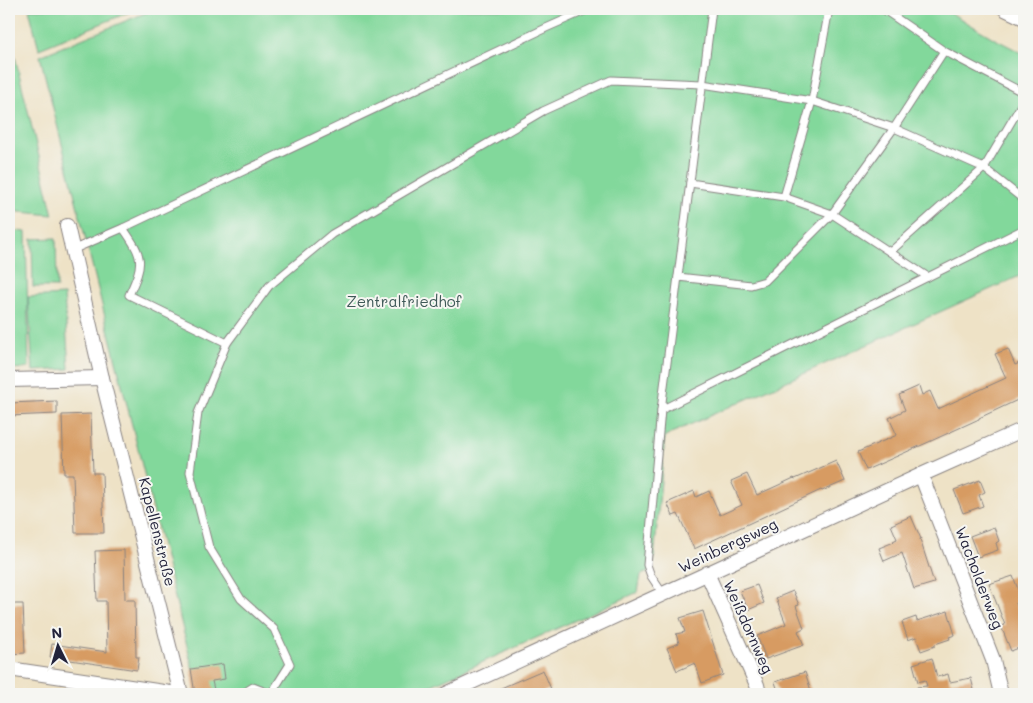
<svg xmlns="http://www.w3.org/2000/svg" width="1033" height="703" font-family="Mali,sans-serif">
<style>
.green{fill:#82d89b;stroke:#527d6b}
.building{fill:#d79b62}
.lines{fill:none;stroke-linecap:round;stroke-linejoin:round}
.service-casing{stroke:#888280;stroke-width:9}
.minor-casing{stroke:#888280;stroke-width:16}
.service{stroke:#fff;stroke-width:7}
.minor{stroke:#fff;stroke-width:14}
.labels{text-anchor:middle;stroke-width:4;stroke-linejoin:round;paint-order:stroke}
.park-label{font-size:15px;fill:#3f5958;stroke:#f6f6f2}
.street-label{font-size:15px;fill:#22223b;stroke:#f6f6f2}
</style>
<rect width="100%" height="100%" fill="#f6f6f2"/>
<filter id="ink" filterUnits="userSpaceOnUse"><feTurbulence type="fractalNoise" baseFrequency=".02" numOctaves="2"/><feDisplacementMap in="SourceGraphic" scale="10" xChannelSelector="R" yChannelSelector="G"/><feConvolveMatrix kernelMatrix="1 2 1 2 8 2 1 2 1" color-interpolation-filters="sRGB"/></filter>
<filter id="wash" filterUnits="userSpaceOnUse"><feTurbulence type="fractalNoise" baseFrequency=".0096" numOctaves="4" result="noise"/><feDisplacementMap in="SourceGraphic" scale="20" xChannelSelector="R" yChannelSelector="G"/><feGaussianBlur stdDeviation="1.12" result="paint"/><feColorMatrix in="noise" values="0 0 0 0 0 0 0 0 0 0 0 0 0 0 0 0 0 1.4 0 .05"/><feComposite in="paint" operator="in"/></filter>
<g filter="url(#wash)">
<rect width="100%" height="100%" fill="#eee2c6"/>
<g class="green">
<polygon points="29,9 137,9 39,49"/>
<polygon points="155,9 944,9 995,39 1024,54 1024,274 665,436 653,570 641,575 638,592 412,694 199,694 40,56"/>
<polygon points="9,32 53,215 9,211"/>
<polygon points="9,230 26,232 29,368 9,369"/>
<polygon points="56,238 57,287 33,287 32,239"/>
<polygon points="64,295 69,369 33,371 28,297"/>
</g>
<g id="blocks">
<g class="building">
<polygon points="1008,349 1015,365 1024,361 1024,397 979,418 979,419 931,441 866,470 858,452 897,435 889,418 905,410 899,395 919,386 922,395 930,391 938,409 1006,378 995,354"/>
<polygon points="57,401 57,414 9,416 9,403"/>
<polygon points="91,414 93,473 102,473 104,533 75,533 73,474 64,474 62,415"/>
<polygon points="836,461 845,481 822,491 821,490 694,549 678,514 673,516 667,503 694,491 696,497 709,491 720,515 742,505 731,481 747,474 757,495 794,478 795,479"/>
<polygon points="980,480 985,492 979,495 983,506 963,513 954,490"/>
<polygon points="911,516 921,539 920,539 934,583 914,589 902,553 884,561 879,548 894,542 893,541 897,539 891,525"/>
<polygon points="994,527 999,541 996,543 998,550 978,557 970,536"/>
<polygon points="124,550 125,600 135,600 136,657 139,657 137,670 50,657 52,644 107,652 106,601 97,601 95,551"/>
<polygon points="1013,576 1022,600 1016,603 1024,624 1024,646 1011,651 1001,626 1005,625 989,584"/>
<polygon points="757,585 764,603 748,610 740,591"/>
<polygon points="793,591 799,605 796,606 804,628 798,631 804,645 766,659 757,636 786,624 776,598"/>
<polygon points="9,604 23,604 25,653 9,654"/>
<polygon points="703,611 723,675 702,683 695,663 677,671 667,648 679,643 676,634 685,632 680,618"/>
<polygon points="948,611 955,635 949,637 950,639 935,644 935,646 921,651 916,637 908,640 902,622 916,617 917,621"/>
<polygon points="932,658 937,677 948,674 950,682 971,678 975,694 917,694 917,687 927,686 925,680 918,682 913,664"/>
<polygon points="223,664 225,679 212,681 215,694 195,694 191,669"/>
<polygon points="543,670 551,689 538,694 487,694"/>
<polygon points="805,672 812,694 779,694 775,682"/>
</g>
</g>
</g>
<g filter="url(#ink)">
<use href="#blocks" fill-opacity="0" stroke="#888280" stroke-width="1"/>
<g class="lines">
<g class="service-casing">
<g id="service">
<polyline points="883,9 944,51 1024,93"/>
<polyline points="690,183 784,197 832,214 928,277"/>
<polyline points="784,197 812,101 829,9"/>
<path d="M123,228C144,258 144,262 129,295L227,343"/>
<polyline points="72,250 123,228 546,28 589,9"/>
<polyline points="890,252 984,168 1024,100"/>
<polyline points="678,277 751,285 765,281 832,214 894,128 944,51"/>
<polyline points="661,410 712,9"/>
<polyline points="663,594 651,576 647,565 661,410 1024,229"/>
<polyline points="242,694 253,687 271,694 290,664 274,629 241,599 209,547 190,472 198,413 227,343 269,286 332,234 543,111 611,80 702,84 812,101 894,128 984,168 1024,200"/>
</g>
</g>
<g class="minor-casing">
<g id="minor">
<polyline points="1005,9 1024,18"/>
<polyline points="67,226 102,378 181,694"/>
<polyline points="9,380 102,378"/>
<polyline points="921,475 993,660 1001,694"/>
<polyline points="707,573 757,685 759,694"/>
<polyline points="9,669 177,694"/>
<polyline points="446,694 921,475 1024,429"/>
</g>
</g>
<use href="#service" class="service"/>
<use href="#minor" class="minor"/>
</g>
</g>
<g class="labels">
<g class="park-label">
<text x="404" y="307">Zentralfriedhof</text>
</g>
<g class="street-label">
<text transform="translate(157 532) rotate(76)" y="5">Kapellenstraße</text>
<text transform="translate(728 546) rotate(-25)" y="5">Weinbergsweg</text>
<text transform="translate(979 578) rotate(69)" y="5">Wacholderweg</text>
<text transform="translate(748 627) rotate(66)" y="5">Weißdornweg</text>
</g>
</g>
<rect width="1033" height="703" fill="none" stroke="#f6f6f2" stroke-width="30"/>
<g transform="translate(58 646) rotate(355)" stroke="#f6f6f2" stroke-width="4" paint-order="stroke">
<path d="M0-4L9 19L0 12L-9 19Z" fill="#22223b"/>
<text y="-8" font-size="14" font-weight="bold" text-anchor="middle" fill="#22223b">N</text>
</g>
</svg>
